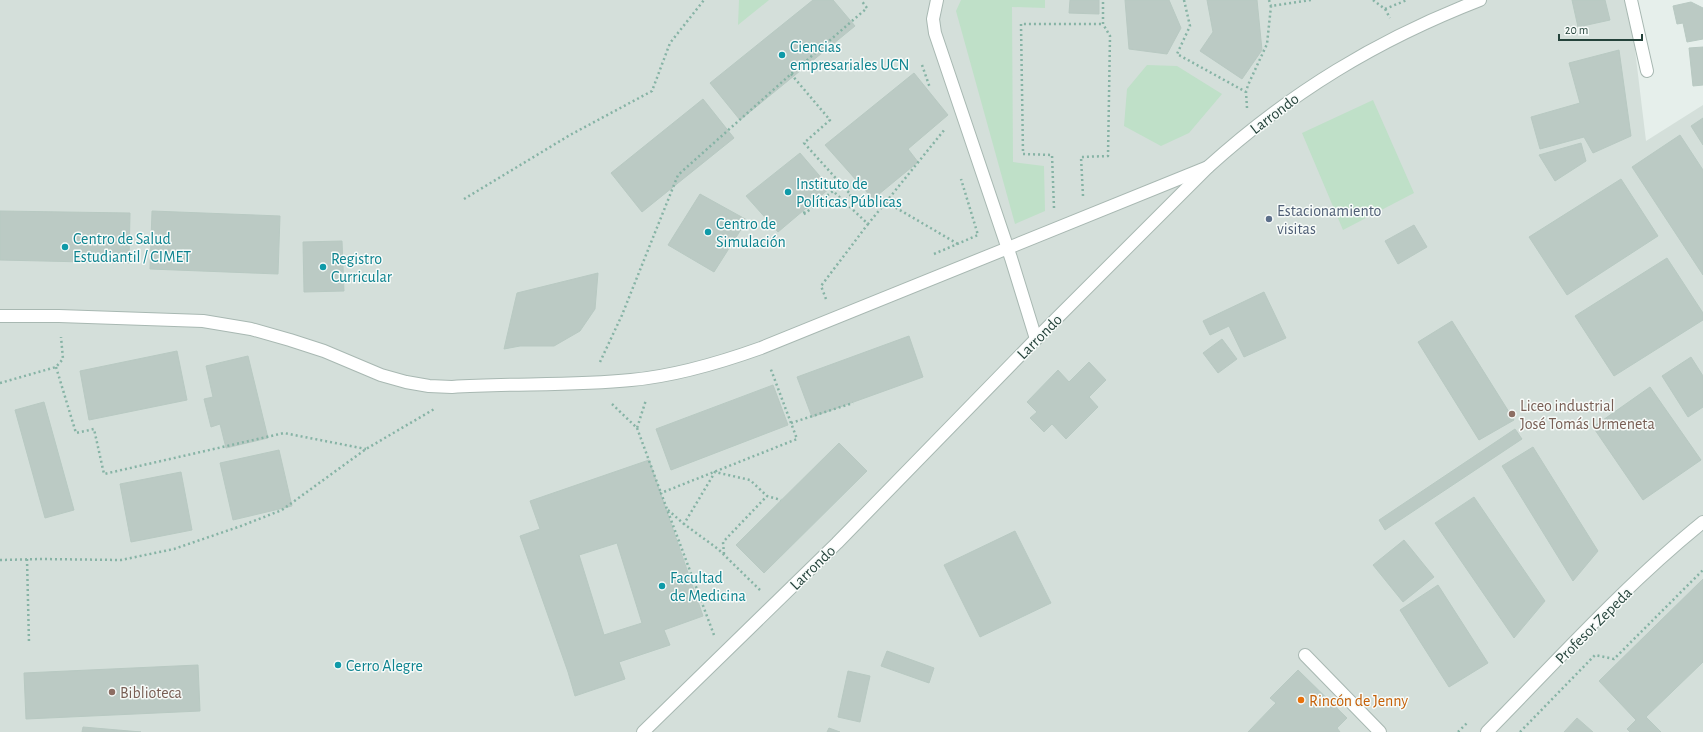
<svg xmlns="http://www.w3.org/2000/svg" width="1703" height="732" font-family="'Alegreya Sans',sans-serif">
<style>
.built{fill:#d4dfda}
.green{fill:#bfe0c8}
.building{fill:#bbcac4;stroke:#b8c9c2;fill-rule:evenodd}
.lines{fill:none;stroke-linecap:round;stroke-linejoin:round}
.minor-casing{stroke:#a8b8b2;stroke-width:14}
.path{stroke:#86b3a5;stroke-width:2.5;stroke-dasharray:2 3;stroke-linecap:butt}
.minor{stroke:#fff;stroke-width:12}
.culture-dot{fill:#0f9aa8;stroke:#f7fbf9;stroke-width:1.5}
.service-dot{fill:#5c6f8a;stroke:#f7fbf9;stroke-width:1.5}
.education-dot{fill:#8d6e63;stroke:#f7fbf9;stroke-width:1.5}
.food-dot{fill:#e8710a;stroke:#f7fbf9;stroke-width:1.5}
.labels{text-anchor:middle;stroke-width:3;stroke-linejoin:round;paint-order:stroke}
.culture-label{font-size:16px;fill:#0d838f;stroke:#f7fbf9;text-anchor:start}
.street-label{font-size:16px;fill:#24423a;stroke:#f7fbf9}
.service-label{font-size:16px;fill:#4e5e75;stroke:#f7fbf9;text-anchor:start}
.education-label{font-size:16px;fill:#785e54;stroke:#f7fbf9;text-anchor:start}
.food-label{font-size:16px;fill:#c56008;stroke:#f7fbf9;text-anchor:start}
</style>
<rect width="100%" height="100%" fill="#e6efeb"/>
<polygon class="built" points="0,0 1629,0 1646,141 1703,105 1703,732 0,732"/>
<g class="green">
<polygon points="739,0 769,0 738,25"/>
<polygon points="961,0 1045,0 1045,8 1012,7 1013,162 1044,166 1045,211 1015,224 956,11"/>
<polygon points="1147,65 1177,66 1222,94 1189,133 1161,146 1124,126 1127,89"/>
<polygon points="1373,100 1414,193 1343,230 1302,133"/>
</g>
<g class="building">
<polygon points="813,0 833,0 855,26 740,120 710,83"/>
<polygon points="1070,0 1099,0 1099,14 1069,13"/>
<polygon points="1125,0 1169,0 1181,28 1167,54 1129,49"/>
<polygon points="1207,0 1257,0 1262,50 1242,79 1200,51 1213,32"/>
<polygon points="1572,0 1605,0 1610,20 1578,27"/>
<polygon points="1691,2 1703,8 1703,39 1687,42 1683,23 1677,24 1673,6"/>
<polygon points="1703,47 1703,85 1693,86 1689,48"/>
<polygon points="1619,50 1631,136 1593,153 1584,137 1540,149 1531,117 1580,103 1569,63"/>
<polygon points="914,73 948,115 908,149 918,162 873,199 825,145"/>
<polygon points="703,99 734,138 642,212 611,173"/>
<polygon points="1703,118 1703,145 1691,126"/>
<polygon points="1680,135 1703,170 1703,275 1632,167"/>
<polygon points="1581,143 1586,161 1555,181 1539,155"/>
<polygon points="800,153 830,188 778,232 746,196"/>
<polygon points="1621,179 1658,236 1567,295 1529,237"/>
<polygon points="700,194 747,220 714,272 668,245"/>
<polygon points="0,211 130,213 129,263 0,260"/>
<polygon points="152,211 280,216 278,274 150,269"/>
<polygon points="1414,225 1427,247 1398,264 1385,241"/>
<polygon points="342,241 344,291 304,292 303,242"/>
<polygon points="1667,258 1703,313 1703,320 1614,376 1575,316"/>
<polygon points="598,273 595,309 580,331 554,346 520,346 504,349 517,293"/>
<polygon points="1264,292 1286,338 1244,357 1229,326 1210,335 1203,321"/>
<polygon points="1452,321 1514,420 1479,440 1418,342"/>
<polygon points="909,336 923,377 812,417 797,377"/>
<polygon points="1222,339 1237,359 1218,373 1203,353"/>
<polygon points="177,351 187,400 89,420 80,371"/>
<polygon points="248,356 268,438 226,448 220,424 211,427 204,399 213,397 206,366"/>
<polygon points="1691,357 1703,376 1703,407 1688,417 1662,376"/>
<polygon points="1089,362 1106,380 1089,397 1098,407 1066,439 1052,424 1044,432 1030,418 1037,412 1027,402 1058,370 1069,382"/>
<polygon points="773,385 788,425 671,470 656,429"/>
<polygon points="1650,387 1701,460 1643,500 1593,427"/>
<polygon points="44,402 74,510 45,518 15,410"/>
<polygon points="1515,429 1522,439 1385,530 1379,520"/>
<polygon points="839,443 867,471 764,573 736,545"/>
<polygon points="1533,447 1598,551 1573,581 1502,466"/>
<polygon points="279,450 292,506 233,520 220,463"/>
<path d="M649,460L703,616L664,630L670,645L619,662L625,679L575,696L568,672L520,536L540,529L530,501ZM617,543L642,623L604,635L579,555Z"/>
<polygon points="181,472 192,530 131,542 120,484"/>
<polygon points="1474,497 1545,601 1514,638 1435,523"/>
<polygon points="1015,531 1051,603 980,637 944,565"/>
<polygon points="1404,540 1434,577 1403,602 1373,565"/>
<polygon points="1703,579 1703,662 1646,717 1661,732 1630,732 1627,729 1636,720 1599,681"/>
<polygon points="1438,585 1488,663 1449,687 1400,610"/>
<polygon points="887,651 934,668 929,683 881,666"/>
<polygon points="198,665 200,711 26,719 24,673"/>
<polygon points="1298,670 1347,718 1337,728 1340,732 1248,732 1276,703 1270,698"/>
<polygon points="848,671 870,676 860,722 838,717"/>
<polygon points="1577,718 1593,732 1564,732"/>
<polygon points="83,727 141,732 82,732"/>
<polygon points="829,728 840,732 827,732"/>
</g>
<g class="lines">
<g class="minor-casing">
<g id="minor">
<polyline points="937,0 933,19 935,33 1011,258 1036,339"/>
<polyline points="1631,0 1647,71"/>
<path d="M0,316H59L203,321L251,329L290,340L324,351L381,375L406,382L429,386L452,387C512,383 572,386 631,380C676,376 719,363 761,348L1208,167"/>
<polyline points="1305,655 1380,732"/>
<path d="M643,732L837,543L1036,339L1208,167C1291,92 1377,40 1480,0"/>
<path d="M1487,732C1557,661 1625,585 1703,522"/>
</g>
</g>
<g class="path">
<polyline points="1184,0 1190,26 1177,54 1246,92"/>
<polyline points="1269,0 1271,6"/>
<polyline points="1373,0 1385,9 1390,18"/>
<polyline points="1385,9 1407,0"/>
<polyline points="922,65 930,88"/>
<polyline points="791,74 830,120 804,143 851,195 844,201"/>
<polyline points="1247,108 1246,92 1248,85 1267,44 1271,6 1311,0"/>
<polyline points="1083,196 1081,157 1108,156 1110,36 1103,24 1103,0"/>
<polyline points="464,199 570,135 652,91 670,43 704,0"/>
<polyline points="886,202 945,129"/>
<polyline points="807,207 803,215 833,191 868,224 886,202 958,244"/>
<polyline points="1054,208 1052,155 1023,154 1021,24 1103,24"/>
<polyline points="934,254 978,235 961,179"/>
<polyline points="826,299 821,286 868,224"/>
<polyline points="600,362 622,315 678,175 791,74 867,8 861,0"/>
<polyline points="56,367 76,433 94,429 104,474 284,433 366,449"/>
<polyline points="0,383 56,367 63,359 61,337"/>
<polyline points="612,404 637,428 646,400"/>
<polyline points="791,423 853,403"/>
<polyline points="637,428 661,493"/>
<polyline points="668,510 684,524"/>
<polyline points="724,554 723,542 767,496"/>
<polyline points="27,559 29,643"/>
<polyline points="0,560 42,559 121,560 174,549 241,526 282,510 366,449 436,408"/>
<polyline points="760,590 718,549 684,524 715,472 750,480 767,496 781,500"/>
<polyline points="714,635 661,493 797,439 770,367"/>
<polyline points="1458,732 1468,722"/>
<polyline points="1520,732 1595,655 1614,659 1703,570"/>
</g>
<use href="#minor" class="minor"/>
</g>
<g class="culture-dot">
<circle cx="782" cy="55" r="4"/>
<circle cx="788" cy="192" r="4"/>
<circle cx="708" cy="232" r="4"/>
<circle cx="65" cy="247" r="4"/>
<circle cx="323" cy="267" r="4"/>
<circle cx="662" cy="586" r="4"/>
<circle cx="338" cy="665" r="4"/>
</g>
<circle class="service-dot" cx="1269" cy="219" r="4"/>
<g class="education-dot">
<circle cx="1512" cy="414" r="4"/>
<circle cx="112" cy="692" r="4"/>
</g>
<circle class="food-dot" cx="1301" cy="700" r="4"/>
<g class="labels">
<g class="culture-label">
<text x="790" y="52">Ciencias<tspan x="790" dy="18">empresariales UCN</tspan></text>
<text x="796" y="189">Instituto de<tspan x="796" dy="18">Políticas Públicas</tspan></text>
<text x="716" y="229">Centro de<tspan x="716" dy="18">Simulación</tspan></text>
<text x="73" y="244">Centro de Salud<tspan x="73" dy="18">Estudiantil / CIMET</tspan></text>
<text x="331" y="264">Registro<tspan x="331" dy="18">Curricular</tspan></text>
<text x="670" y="583">Facultad<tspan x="670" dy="18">de Medicina</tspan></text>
<text x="346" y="671">Cerro Alegre</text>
</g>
<g class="street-label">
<text transform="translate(1274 113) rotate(-37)" y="6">Larrondo</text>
<text transform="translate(1039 336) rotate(-45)" y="6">Larrondo</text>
<text transform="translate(812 567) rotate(-44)" y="6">Larrondo</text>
<text transform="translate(1593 625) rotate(-45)" y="6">Profesor Zepeda</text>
</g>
<g class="service-label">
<text x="1277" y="216">Estacionamiento<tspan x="1277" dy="18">visitas</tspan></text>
</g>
<g class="education-label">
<text x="1520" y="411">Liceo industrial<tspan x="1520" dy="18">José Tomás Urmeneta</tspan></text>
<text x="120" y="698">Biblioteca</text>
</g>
<g class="food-label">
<text x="1309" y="706">Rincón de Jenny</text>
</g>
</g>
<path d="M1559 34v6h83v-6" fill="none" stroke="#24423a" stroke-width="2"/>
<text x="1565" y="34" font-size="12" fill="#24423a" stroke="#f7fbf9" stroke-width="3" paint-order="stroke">20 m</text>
</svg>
